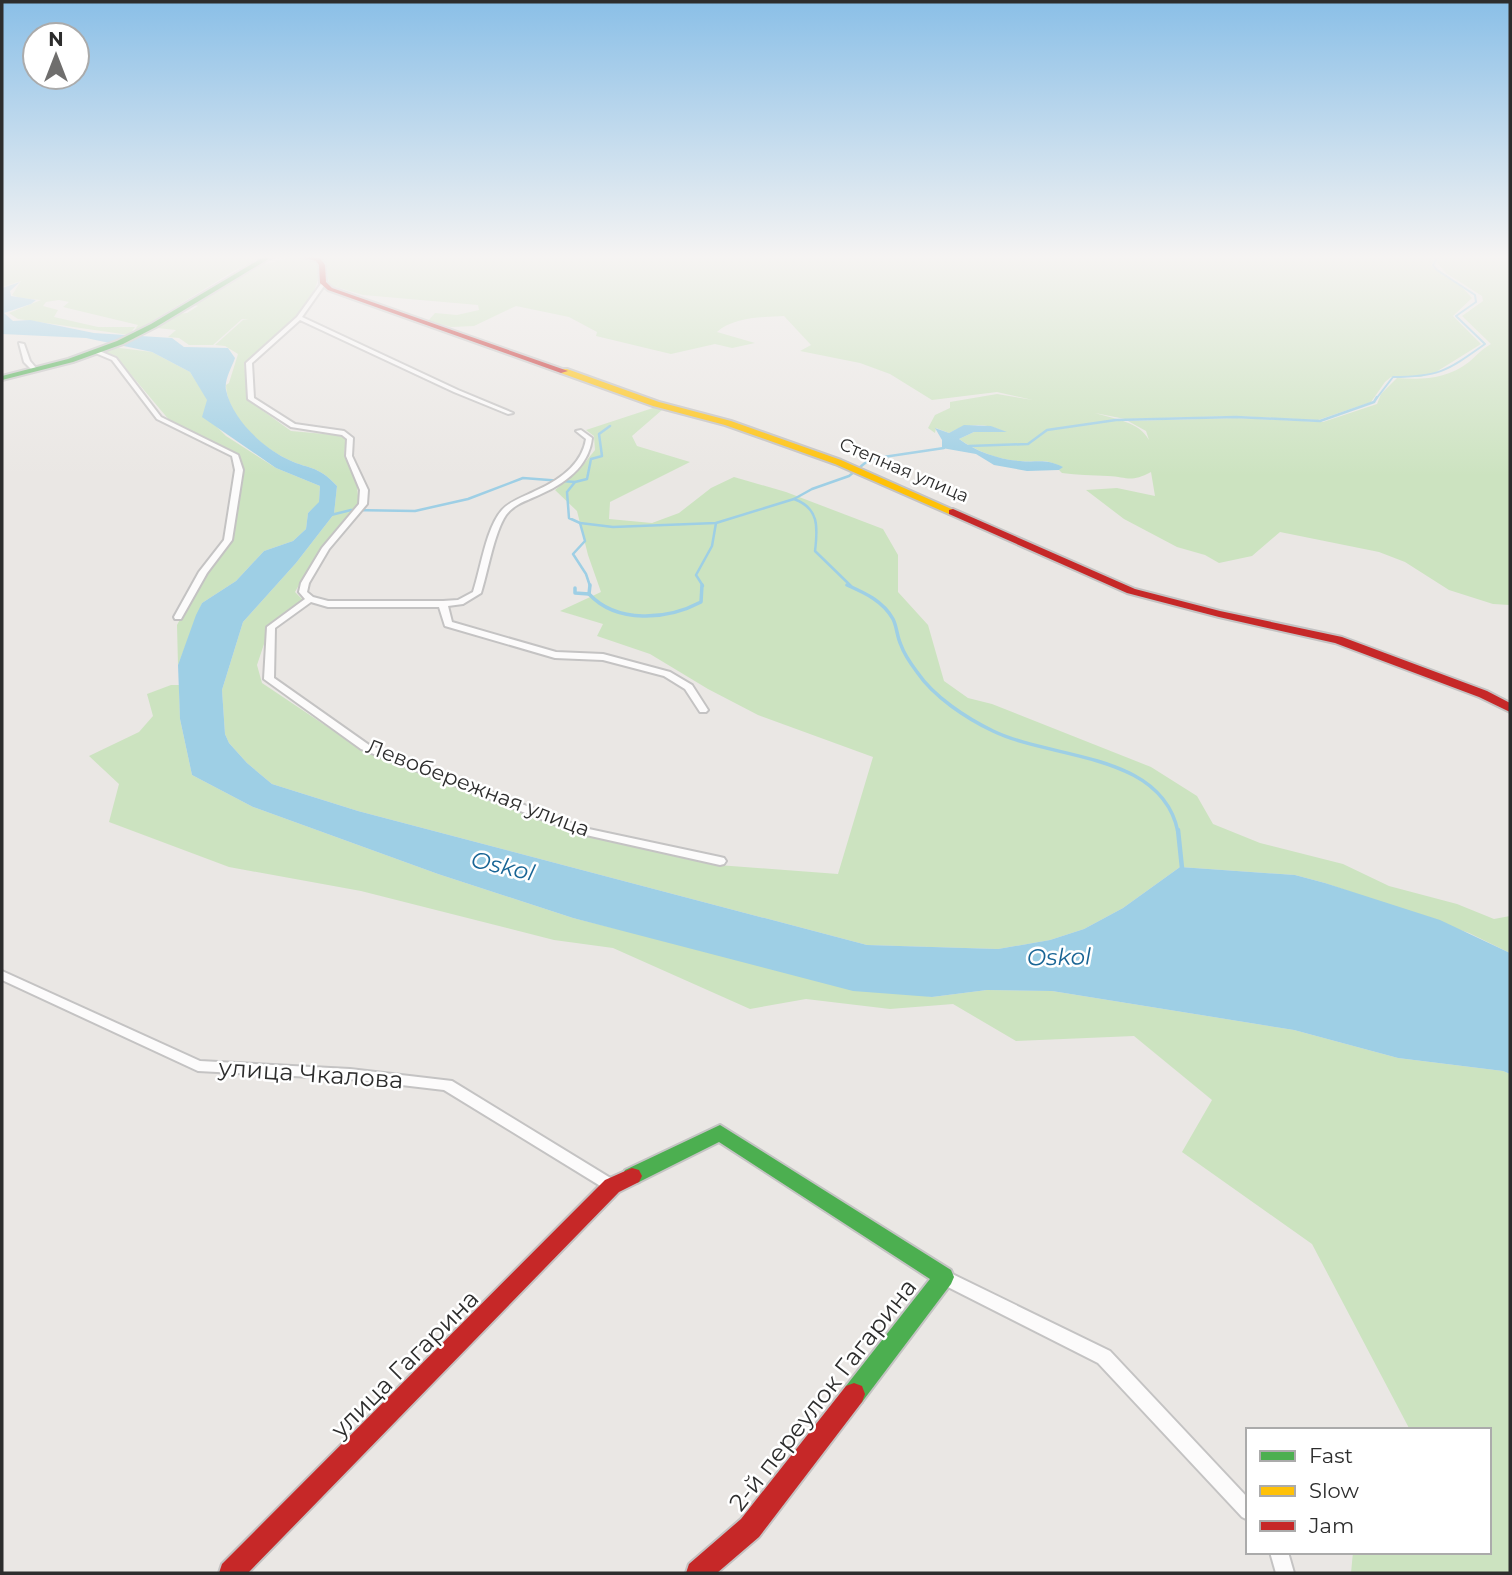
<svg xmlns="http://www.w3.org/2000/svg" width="1512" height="1575" font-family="Montserrat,sans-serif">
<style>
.green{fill:#cce3c0}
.water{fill:#9ecfe5}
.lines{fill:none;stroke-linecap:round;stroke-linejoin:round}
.stream-far3{stroke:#9ecfe5;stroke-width:2}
.stream-far2{stroke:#9ecfe5;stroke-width:2.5}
.stream-far1{stroke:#9ecfe5;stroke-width:3.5}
.stream{stroke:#9ecfe5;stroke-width:4.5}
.street-casing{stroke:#c4c3c3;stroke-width:4}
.fast-casing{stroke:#c4c3c3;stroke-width:4}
.slow-casing{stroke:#c4c3c3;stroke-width:4}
.jam-casing{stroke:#c4c3c3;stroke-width:4}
.street{fill:#fcfbfb;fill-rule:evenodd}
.fast{fill:#4caf50;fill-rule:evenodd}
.slow{fill:#ffc107;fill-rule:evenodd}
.jam{fill:#c62828;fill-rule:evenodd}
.labels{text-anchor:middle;stroke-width:5;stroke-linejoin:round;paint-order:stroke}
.far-street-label{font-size:18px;fill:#2d2d2d;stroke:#fff}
.street-label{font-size:21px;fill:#2d2d2d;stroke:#fff}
.water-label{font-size:23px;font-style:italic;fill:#196595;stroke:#fff}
.near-street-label{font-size:24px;fill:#2d2d2d;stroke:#fff}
</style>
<rect width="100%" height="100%" fill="#eae7e4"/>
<g class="green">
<polygon points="2,255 238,255 248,259 267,255 234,271 136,331 134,331 138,325 63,307 69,302 59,300 46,302 43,306 58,310 54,317 98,327 135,327 129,335 18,319 9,313 41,300 20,298 12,295 21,281 2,287"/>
<path d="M311,255H1437L1431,265L1460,285L1472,298L1453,316L1481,344L1436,372L1420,377H1391L1385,382L1371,402L1318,420L1235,416L1125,419L1095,413C1113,419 1139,421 1149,440L1146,431L1128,421L1237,418L1323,422L1377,404L1381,394L1397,378C1423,380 1447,379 1469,362C1477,355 1482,349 1491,344L1462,316L1483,301L1482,296L1446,273L1437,263L1441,255H1510V605L1493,604L1449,590L1405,562L1379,552L1280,532L1252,556L1219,563L1205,555L1177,547L1124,519L1086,490L1117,488L1155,496L1151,472C1130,483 1128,477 1108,476C1092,475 1077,475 1062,473L1059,470L1062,467C1042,457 1040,463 1020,461C999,460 976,451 959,439L974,432H1005C986,422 967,423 949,433L936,428L935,433L928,428L935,415L950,408V402L997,394L1033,400L997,392L932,400L890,374L860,363L800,351L811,345L784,316C763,317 733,317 717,332L755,343L732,348L715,344L671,354L596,336L597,332L569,317L516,306L474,326L451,327L428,321L435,313L457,315L479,310L478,305L363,295L336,287L352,268L334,289L331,287C323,268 335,263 311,255Z"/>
<path d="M293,257L313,261L320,268C317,308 274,337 246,362L244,366L251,402L291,431L336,435L346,438L344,456L356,476L359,506L319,550L295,592L304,601L270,626L257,665L262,683L359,748L581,834L718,865L838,874L873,757L758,715L708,689L650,654L597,636L603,624L560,611L601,592L588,555L577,511L555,490L579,470L595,450L594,436L586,430L656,407L662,410L632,436L637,446L690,462L610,502L609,519L652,523L679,513L711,488L734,477L786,492L883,529L898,555V592L928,625L944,681L968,698L992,704L1151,767L1197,796L1213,824L1260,843L1343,864L1389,886L1457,904L1494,919L1510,916V953L1469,933L1325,883L1295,875L1180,867L1123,908L1084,929L1050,940L998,949L867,945L358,811L272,784L247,763L229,743L225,734L222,690L243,622L296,563L334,514L337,486C317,464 308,470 285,458C259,445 227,415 226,385L229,383L238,354L225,346L215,345L243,320H249L242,319L213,345H189L179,338L168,337L176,330L157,328L178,314L187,313L198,306L194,305L258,266Z"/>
<polygon points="112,347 152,352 190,372 208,400 216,426 226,436 276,468 320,486 319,503 308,513 306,529 293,541 264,551 236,581 202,603 178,665 177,625 205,573 233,538 243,478 244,470 237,454 170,421 117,358 103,352"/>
<polygon points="171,685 179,685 180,719 192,775 253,807 438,874 573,918 702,950 932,997 987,990 1052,991 1294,1030 1398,1058 1503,1071 1510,1074 1510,1573 1351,1573 1353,1552 1489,1552 1489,1430 1410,1430 1312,1244 1182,1152 1212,1100 1134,1036 1016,1041 953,1004 890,1009 806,999 750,1009 613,948 554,940 361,891 229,867 109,822 119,784 89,756 139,732 153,716 147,694"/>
</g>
<g class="water">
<path d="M20,282L10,291L11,296L36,300L31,304L4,313L13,321L30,320L94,333L172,338L184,347L228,348L235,358C232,367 224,380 226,390C232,418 260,445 285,458C308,470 317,464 337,486L334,514L296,563L243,622L222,690L225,734L229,743L247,763L272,784L358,811L867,945L998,949L1050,940L1084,929L1123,908L1180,867L1295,875L1325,883L1440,920L1510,953V1074L1503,1071L1398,1058L1294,1030L1052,991L987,990L932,997L853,991L573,918L438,874L253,807L192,775L180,719L178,665L196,615L202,603L236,581L264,551L293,541L306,529L308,513L319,502L320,486L276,468L202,417L207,400L190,372L152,352L86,338L2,334V288Z"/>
<path d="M964,425L991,426L1007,432H974L959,439C975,451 1000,460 1020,461C1039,463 1044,458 1063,467L1059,470L1027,471L994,465L976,454L942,448V440L935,428L949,433Z"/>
</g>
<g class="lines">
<path class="stream-far3" d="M1376,399L1393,377C1440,377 1448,370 1485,344L1456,316L1476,302L1475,295L1437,270L1433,265L1439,255"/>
<g class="stream-far2">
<polyline points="969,446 1028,444 1047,430 1116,420 1236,417 1320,421 1374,402 1377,397"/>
<polyline points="575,482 567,492 569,518 580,523 613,527 716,523 794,499 812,489 849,476 870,459 944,448"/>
<path d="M794,499C819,508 818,527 815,551L851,586"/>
<polyline points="331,515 351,510 415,511 468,499 523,478 575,482 587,479 591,459 602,456 599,434 610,426"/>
<polyline points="580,523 585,541 573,554 586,574 590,586"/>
<polyline points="703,586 696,575 712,546 716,523"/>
</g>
<g class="stream-far1">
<path d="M847,585C865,593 883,601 893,619C897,627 897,637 901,645C904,654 911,664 917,672C934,697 966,718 993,731C1053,760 1162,752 1178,832"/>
<polyline points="575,588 575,593 589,594 590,585"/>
<path d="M589,594C617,624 667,620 701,602L702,585"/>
</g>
<polyline class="stream" points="1178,830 1182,868"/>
<g class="street-casing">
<g id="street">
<path d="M323,281L326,283L302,317L458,390L513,413L508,414L454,392L300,320L252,363L254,398L295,424L344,431L353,438L352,456L368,490L367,504L329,549L309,583L307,592L313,597L328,601H443L458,600L473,592C481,568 486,528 502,510C511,500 524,497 535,491C558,481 582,465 586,439L576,431L581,430L592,438C589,467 564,484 539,495C528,500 514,504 506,515C494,533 488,571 481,593L463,604L448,606L452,622L556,652L603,654L670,672L692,685L708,710L706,712H700L685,689L664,676L603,660L555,658L445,626L439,607H328L311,602L275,628L274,678L369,745L584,828L720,857L724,858L726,861L724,864L720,865L577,833L361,749L264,679L267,627L305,599L299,592L301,583L322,548L359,504L360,490L346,456L347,439L342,435L291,427L248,399L246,363L297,317Z"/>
<polygon points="19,343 24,344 30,361 36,368 36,370 32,370 24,362"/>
<polygon points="93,350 97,350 116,358 161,417 238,455 243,470 232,540 207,573 181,619 175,619 174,617 199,572 224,540 235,470 232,456 157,419 112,360 93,352"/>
<polygon points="2,971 200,1061 350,1069 452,1081 617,1182 619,1186 617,1190 612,1192 607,1190 444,1090 350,1079 198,1071 2,980"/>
<polygon points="944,1270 1110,1351 1248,1498 1248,1520 1242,1517 1098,1363 938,1282 936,1277 938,1272"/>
<polygon points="1270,1552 1288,1552 1294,1573 1276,1573"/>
</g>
</g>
<g class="fast-casing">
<g id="fast">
<polygon points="267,255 275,255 156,327 123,344 73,362 2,380 2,376 68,359 117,341 151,324"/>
<polygon points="720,1125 951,1270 954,1277 951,1284 862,1402 854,1405 846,1402 843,1394 846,1386 930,1279 719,1142 639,1182 632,1184 625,1182 622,1176 625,1170"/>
</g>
</g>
<g class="slow-casing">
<polygon id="slow" points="561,369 567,369 659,402 731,421 841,460 958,512 949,514 835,464 725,425 653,406 561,373"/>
</g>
<g class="jam-casing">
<g id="jam">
<polygon points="295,255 320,258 325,265 326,282 332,288 568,371 561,373 328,290 320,283 319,265 316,261"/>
<polygon points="953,509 1135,589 1220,611 1342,637 1487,691 1510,703 1510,712 1479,697 1335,643 1219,617 1127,593 949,514 949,510"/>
<polygon points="632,1168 639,1170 642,1176 639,1182 619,1192 248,1573 219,1573 222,1564 605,1180"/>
<polygon points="854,1383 862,1386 865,1394 862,1402 759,1537 717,1573 686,1573 689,1564 741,1519 846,1386"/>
</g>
</g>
<use href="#street" class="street"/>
<use href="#fast" class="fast"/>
<use href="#slow" class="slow"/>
<use href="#jam" class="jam"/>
</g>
<linearGradient id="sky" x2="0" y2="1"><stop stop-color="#8abfe7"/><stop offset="0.54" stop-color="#f6f4f3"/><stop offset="1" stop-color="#f6f4f3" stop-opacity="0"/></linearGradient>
<rect width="1512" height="476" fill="url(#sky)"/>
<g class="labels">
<g class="far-street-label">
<text transform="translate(904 470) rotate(23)" y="6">Степная улица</text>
</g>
<g class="street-label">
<text transform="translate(478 788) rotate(21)" y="7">Левобережная улица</text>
</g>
<g class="water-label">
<text transform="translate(503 866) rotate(13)" y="8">Oskol</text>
<text transform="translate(1059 957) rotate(-1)" y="8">Oskol</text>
</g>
<g class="near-street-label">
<text transform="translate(311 1074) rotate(4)" y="8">улица Чкалова</text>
<text transform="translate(405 1364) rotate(-45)" y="8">улица Гагарина</text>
<text transform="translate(823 1395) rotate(-52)" y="8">2-й переулок Гагарина</text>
</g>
</g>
<rect width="1512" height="1575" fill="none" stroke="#2d2d2d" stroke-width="7"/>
<rect x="1246" y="1428" width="245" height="126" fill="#ffffff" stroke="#ababab" stroke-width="2"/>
<rect x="1260" y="1451" width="35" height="10" fill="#4caf50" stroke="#ababab" stroke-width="2"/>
<text x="1309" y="1463" font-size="21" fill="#2d2d2d">Fast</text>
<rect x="1260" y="1486" width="35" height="10" fill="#ffc107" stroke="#ababab" stroke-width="2"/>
<text x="1309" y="1498" font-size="21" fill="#2d2d2d">Slow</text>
<rect x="1260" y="1521" width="35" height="10" fill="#c62828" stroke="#ababab" stroke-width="2"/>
<text x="1309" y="1533" font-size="21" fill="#2d2d2d">Jam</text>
<g transform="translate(56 56)"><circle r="33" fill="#ffffff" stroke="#ababab" stroke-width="2"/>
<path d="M0-5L12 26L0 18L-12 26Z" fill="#6f6e6d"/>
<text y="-10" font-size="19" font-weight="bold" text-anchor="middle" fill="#2d2d2d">N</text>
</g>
</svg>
